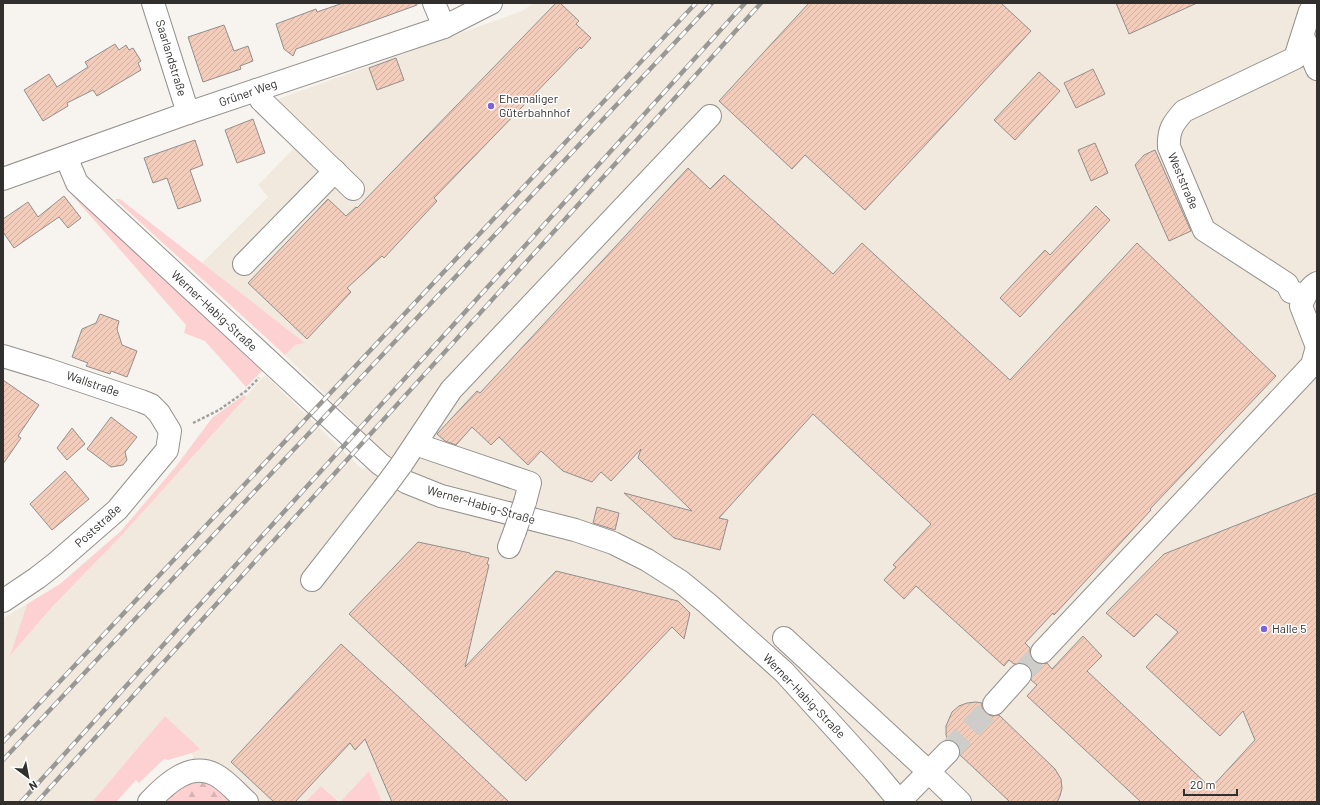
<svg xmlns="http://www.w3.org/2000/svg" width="1320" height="805" font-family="Barlow,sans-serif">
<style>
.built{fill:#f1e9de}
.grass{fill:#fdd1d2}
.forest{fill:url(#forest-firs)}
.building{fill:url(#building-hatch);stroke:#938e8c}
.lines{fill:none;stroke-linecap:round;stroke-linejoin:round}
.minor-tunnel{stroke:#cfcdc9;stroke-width:22;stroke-dasharray:22 11;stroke-linecap:butt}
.minor-casing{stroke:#94918d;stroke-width:24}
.path{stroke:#a3a19e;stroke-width:2.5;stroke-dasharray:3 2;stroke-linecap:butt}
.minor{stroke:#fff;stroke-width:22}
.rail-casing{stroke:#9a9895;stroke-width:4.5}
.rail{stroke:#fff;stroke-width:3;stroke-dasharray:9;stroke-linecap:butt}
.minor-bridge-casing{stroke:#94918d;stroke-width:24;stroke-linecap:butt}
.minor-bridge{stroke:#fff;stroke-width:22}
.poi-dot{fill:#7e61db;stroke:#fff;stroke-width:1.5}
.labels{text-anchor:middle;stroke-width:3;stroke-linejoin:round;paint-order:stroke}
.street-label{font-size:12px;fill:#31302e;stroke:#fff}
.poi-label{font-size:12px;fill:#31302e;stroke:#fff;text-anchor:start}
</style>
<defs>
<pattern id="forest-firs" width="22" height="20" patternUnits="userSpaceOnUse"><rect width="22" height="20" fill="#fdd1d2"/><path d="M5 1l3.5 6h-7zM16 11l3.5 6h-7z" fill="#d9b4b5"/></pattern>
<pattern id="building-hatch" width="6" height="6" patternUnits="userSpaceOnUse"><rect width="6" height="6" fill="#f3cdbb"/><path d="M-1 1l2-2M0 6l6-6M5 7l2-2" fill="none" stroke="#d1b0a1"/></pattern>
</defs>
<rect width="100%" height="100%" fill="#f7f4f0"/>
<polygon class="built" points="534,3 1317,3 1317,802 382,802 369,771 340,802 321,786 305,802 230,802 211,785 198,781 192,753 199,749 165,716 92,802 3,802 3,618 27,604 11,655 52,607 123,534 265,375 363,470 382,450 285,355 295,345 305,343 202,263 268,197 258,185 295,147 253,108 522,11"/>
<g class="grass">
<polygon points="65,187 70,190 262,371 246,387 205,341 184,333 186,325"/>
<polygon points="115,199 120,199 305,343 295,345 285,355"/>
<polygon points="244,395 246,397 123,534 52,607 10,656 27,604 60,584 121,531 177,465 212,418"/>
<polygon points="165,716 200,749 192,753 168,760 164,759 139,783 136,780 116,802 92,802"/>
<polygon points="369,771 382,802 340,802"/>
<polygon points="321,786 339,802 305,802"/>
</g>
<polygon class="forest" points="198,781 211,785 230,802 160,802 172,790"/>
<g class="building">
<polygon points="343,3 417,3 417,5 296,49 293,56 284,49 276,24 316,9 317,12"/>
<polygon points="556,3 560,3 579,21 576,24 591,38 581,49 580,47 434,198 437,201 384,258 382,256 347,288 351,292 307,339 248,283 328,199 346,216 356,207 357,208"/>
<polygon points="809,3 1001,3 1031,31 865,210 805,155 792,169 719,101"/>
<polygon points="1116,3 1197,3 1129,34"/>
<polygon points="224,25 234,51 248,46 253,61 240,66 241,69 203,82 188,37"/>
<polygon points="115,44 119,50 126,45 129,50 133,48 141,61 138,63 141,70 97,96 93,90 67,103 68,106 43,121 24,90 49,74 57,87 88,67 85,62"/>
<polygon points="396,58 404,80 377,90 369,68"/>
<polygon points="1093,69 1105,94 1076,108 1064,83"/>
<polygon points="1039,72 1060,91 1015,140 994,120"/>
<polygon points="253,119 265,153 237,163 225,130"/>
<polygon points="195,140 203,165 190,170 201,201 178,209 167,178 153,183 144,158"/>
<polygon points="1095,143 1108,173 1091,181 1078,150"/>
<polygon points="1155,150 1191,231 1169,241 1135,165 1144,155"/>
<polygon points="688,168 710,189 724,175 833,274 862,243 1010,380 1137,243 1276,376 1150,509 1151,510 1054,615 1053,613 1025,643 1030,648 1030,655 1034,661 1040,664 1047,663 1052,669 1083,636 1102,656 1087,671 1211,788 1255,740 1243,711 1220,736 1146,667 1178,632 1156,614 1134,637 1106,613 1164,554 1317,493 1317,802 1141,802 1027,696 1037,685 1031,680 1032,672 1028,665 1022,663 1014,664 1009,660 1004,666 916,586 904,599 884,580 896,567 893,565 931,524 813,414 719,518 728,520 720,550 674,538 624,493 692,511 638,458 641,449 611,481 601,472 592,482 563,471 541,451 528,465 499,437 491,445 472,427 456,445 445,441 437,434 477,391 480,393"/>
<polygon points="64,196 81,218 68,228 59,217 14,248 3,232 3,219 28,202 38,217"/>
<polygon points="1096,206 1110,220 1020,317 1000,298 1045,250 1050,255"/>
<polygon points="100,314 119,321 117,329 122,345 137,351 127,377 111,371 110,374 86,366 88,363 72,357 82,329 96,323"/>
<polygon points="3,380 39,405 18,436 21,438 3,464"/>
<polygon points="111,417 137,437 125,452 127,460 123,465 111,467 87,449"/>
<polygon points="72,428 85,444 67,460 57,448"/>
<polygon points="65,471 89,499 52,530 30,504"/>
<polygon points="597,507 619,513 615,530 593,523"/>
<polygon points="418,542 470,553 470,554 489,558 487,564 489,565 465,667 556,571 678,601 690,613 684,639 672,627 526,781 349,614"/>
<polygon points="341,644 401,699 509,802 392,802 365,739 355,750 350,743 295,802 274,802 231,762"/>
<polygon points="976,702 982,703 982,708 986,714 992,716 999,715 1055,769 1061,779 1062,788 1060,796 1057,802 1010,802 960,755 960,749 957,743 951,740 948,740 946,735 946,726 952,712 959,706 967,703"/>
</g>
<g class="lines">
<g class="minor-tunnel">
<polyline points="1020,675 1042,652"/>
<polyline points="948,752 994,704"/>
</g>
<g class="minor-casing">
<g id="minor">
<polyline points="153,3 188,113"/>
<polyline points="434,3 444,27"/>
<polyline points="1303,36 1317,69"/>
<polyline points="257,90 261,100 353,189"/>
<polyline points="66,157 77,183 380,464 406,482 441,496 575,530 613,543 647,560 680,581 708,604 784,672 874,771 900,802"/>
<polyline points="3,179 188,113 444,27 491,3"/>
<polyline points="244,264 335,171"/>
<path d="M1305,295L1291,292L1287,284L1204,230L1169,147C1168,130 1173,123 1184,111L1295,58L1310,11L1317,7"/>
<polyline points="3,356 49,370 141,401 151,405 159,413 170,431 167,450 117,510 55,564 37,578 3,601"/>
<polyline points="417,442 424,447 530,483 525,502"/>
<polyline points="401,465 451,390 710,116"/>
<polyline points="509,547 515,531"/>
<polyline points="312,580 384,488"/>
<polyline points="784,638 929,772 960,802"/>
<path d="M1042,652L1312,365L1317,347L1301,306C1304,297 1308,288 1317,283"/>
<polyline points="994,704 1020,675"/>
<polyline points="900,801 948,752"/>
<path d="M149,802C166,784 190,761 216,775C227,781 238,794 247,802"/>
</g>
</g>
<polyline class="path" points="193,423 219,410 246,391 259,378"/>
<use href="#minor" class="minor"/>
<g class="rail-casing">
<g id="rail">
<polyline points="3,742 696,3"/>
<polyline points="3,760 712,3"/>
<polyline points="21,802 745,3"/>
<polyline points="37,802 761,3"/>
</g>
</g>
<use href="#rail" class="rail"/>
<g class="minor-bridge-casing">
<g id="minor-bridge">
<polyline points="384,488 401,465"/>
<polyline points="515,531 525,502"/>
</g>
</g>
<use href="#minor-bridge" class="minor-bridge"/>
</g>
<g class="poi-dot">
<circle cx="491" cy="106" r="4"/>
<circle cx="1264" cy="629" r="4"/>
</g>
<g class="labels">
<g class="street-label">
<text transform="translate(171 58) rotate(73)" y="4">Saarlandstraße</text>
<text transform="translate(248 93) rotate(-19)" y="4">Grüner Weg</text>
<text transform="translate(1183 181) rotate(67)" y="4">Weststraße</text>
<text transform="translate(214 311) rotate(43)" y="4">Werner-Habig-Straße</text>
<text transform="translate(93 384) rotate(19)" y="4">Wallstraße</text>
<text transform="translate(481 505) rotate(16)" y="4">Werner-Habig-Straße</text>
<text transform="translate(98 526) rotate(-42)" y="4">Poststraße</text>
<text transform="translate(804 696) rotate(46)" y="4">Werner-Habig-Straße</text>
</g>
<g class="poi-label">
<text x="499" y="103">Ehemaliger<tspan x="499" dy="14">Güterbahnhof</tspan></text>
<text x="1272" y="633">Halle 5</text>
</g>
</g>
<rect width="1320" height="805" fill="none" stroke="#31302e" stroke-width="8"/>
<g transform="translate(28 777) rotate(148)" stroke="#ffffff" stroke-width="3" paint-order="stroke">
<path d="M0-3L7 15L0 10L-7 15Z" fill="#31302e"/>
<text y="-6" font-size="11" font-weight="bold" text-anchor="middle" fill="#31302e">N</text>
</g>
<path d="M1184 789v6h53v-6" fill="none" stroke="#31302e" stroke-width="2"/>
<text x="1190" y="789" font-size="12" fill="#31302e" stroke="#ffffff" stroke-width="3" paint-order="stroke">20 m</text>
</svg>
